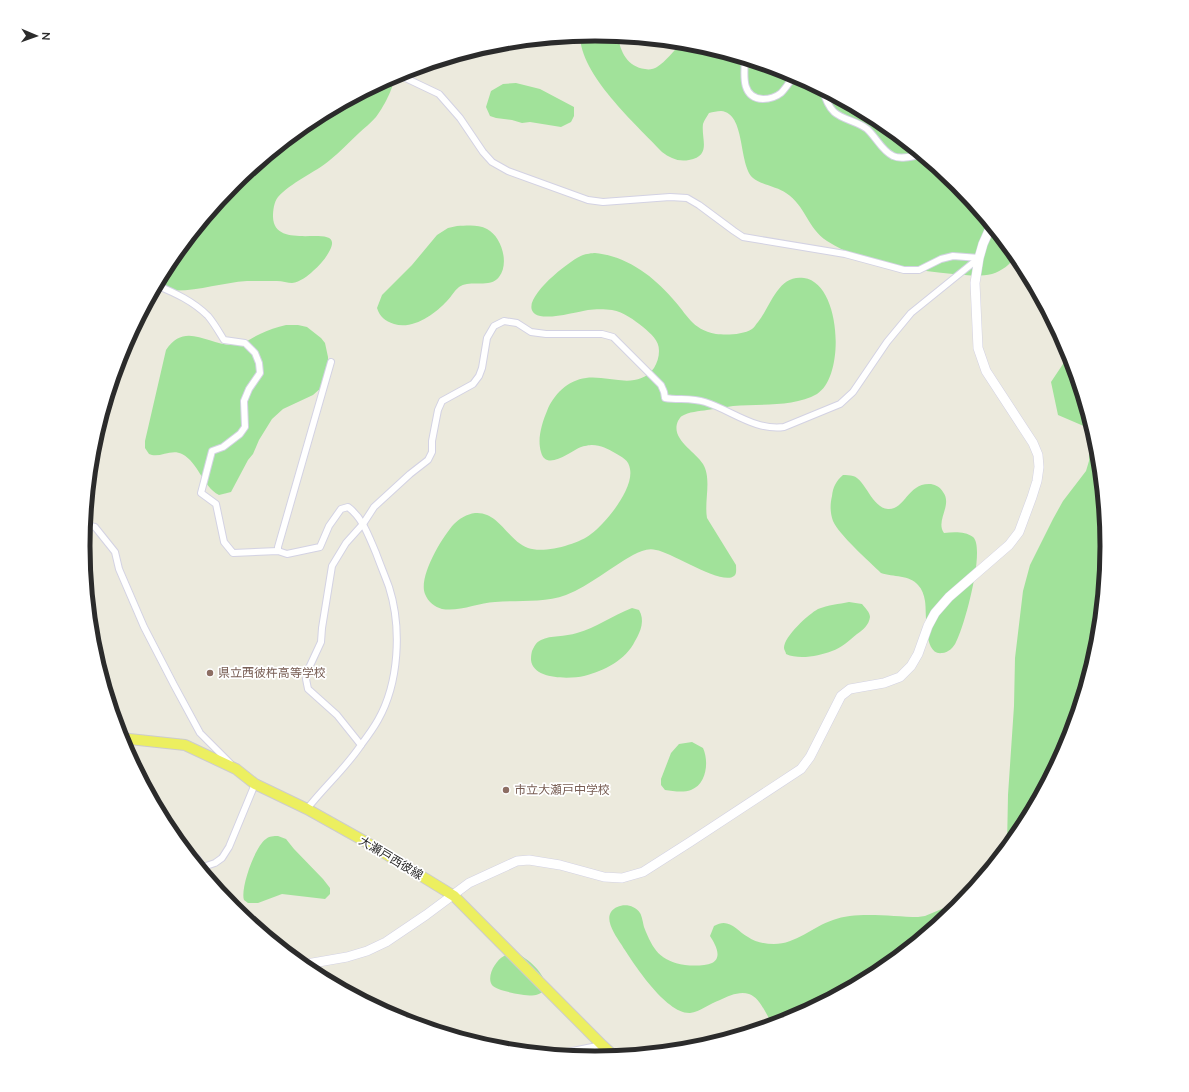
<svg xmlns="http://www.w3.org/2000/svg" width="1189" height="1092" font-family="'Nunito Sans','Noto Sans JP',sans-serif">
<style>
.green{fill:#a1e29a}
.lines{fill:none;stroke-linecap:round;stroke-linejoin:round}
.street-casing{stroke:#d3d2e3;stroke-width:8}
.secondary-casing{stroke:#d3d2e3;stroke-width:10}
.primary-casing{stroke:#ccc;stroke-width:12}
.street{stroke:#fff;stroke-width:6}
.secondary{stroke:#fff;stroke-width:9}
.primary{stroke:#ecef60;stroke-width:10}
.education-dot{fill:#8d6e63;stroke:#fff;stroke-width:1.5}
.labels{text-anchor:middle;stroke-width:3.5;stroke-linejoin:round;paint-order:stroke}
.education-label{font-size:12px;fill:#785e54;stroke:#fff;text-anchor:start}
.street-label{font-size:12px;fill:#2b2b2b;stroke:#fff}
.rim{fill:none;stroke:#2b2b2b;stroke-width:5}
</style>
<rect width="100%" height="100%" fill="#eceadd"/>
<g class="green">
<path d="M595,34L618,36C620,52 628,67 645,69C649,70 654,69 657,67C665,62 675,50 681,43L695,44L731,55C737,67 750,71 761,64L791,73L879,120L957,184L1015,256C1011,264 1002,271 992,274C979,277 966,275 953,274C912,270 862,264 827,241C807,228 806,206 786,193C778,187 759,184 753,178C738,164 746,113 721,111C717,111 713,112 709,113C707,117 704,120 703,124C701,139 712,156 689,160C678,162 670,158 662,152C636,124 580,75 580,35Z"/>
<path d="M394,76C395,86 383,108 376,117C371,123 364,128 359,133C349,142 340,152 330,160C316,172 290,183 278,197C274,202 273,210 273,217C274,254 345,220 330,250C326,258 320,265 313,271C308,276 300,282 292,283C288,283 282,281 277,281C267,281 257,281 247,281C216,283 186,296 155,288L169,261L233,184L310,120Z"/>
<polygon points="516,83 540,89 574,107 574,116 571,122 561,127 530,122 522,123 512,120 496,118 490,116 486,107 491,91 503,84"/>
<path d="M457,226C466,226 478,224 487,229C501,236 510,263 499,277C490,289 471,279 459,287C454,291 451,297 447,301C435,314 413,330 394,324C385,321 380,317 377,308L382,295L412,265L437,235L448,228Z"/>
<path d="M595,253C626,256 652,275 672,298C688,315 691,329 716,334C726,335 743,335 752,329C754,328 756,324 758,322C771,306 778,274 804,278C841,283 846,376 817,394C794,407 759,404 733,406C725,407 716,409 707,410C700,411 688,412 682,416C681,416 678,421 678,421C670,439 695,451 703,464C712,479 704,501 707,518L736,565C736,569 737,574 734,576C722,586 671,552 656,550C648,548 641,551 633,555C611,567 591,585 566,595C544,603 519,600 495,602C478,603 459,612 442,609C435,607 428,602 425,594C418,577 442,537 454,524C459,519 467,514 475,513C499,511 508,541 528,548C544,554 579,544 591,534C606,523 634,489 630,469C629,460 622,457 615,453C608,449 601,445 592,445C590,445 583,446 581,447C571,451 546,472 541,452C537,439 542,423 547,411C553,395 568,380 586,378C609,375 637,391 654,368C657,363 659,357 659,351C659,340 651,334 643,327C634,320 624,312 612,310C605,309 595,309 588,310C576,312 545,321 535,314C517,301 571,259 583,255C585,254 593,253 595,253Z"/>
<path d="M286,325H298L307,327L321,338L325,343L328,357V370L322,387L313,395L283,409L272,419L259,440L253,454L248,460L231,492L219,495C202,486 199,463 182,454C171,448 159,459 149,454L145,448V441L166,350C187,318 213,351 240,344C247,342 253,337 260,334C268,330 277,327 286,325Z"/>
<polygon points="1069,355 1097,446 1106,546 1097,646 1067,742 1020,831 1007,847 1008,795 1014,706 1015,658 1023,591 1030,565 1053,519 1063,501 1086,471 1089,461 1089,440 1086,427 1058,415 1051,382"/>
<path d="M843,475C846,475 850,475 853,476C865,479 872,508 888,509C905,510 908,482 931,484C936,485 940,487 943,492C953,505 935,521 944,533C953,532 965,531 973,537C986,548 964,628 956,642C954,647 948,653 942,653C923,656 927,613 925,601C924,595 922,589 918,585C910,575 893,577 881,573C869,561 839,535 833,521C830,513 830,504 832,496C833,487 836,481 843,475Z"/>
<path d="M84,526C95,536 92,553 84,563L83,546Z"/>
<path d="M849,602L862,604C865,608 870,612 870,617C869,625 863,630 857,634C850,640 841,648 832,651C819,656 799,660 786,654C786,652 784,650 784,648C784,636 809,614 818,609C828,605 839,604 849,602Z"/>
<path d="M632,608L639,610C645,620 641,631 635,641C626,660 604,671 584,676C570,679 533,680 531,660C531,657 531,655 532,651C534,647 536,642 541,640C551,635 565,637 577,633C596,628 613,615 632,608Z"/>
<path d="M692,742L703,748C709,761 707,784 691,790C683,793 673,791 665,790L661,785V779L671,753L679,744Z"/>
<path d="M278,836L286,839L294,849L323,879L330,888V894L325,899L282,894L258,903H248L244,900C240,889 255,846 266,839C269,836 274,836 278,836Z"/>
<path d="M963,900L956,908L879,972L790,1019L773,1024C766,1016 761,998 749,994C739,991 729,996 720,1000C710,1003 700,1012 690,1013C666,1014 633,963 621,944C616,936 605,921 611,912C618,903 633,903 640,913C642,916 643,923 644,927C653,950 660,961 685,965C693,966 705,966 712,963C723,957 715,944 710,936L714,926C729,917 736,930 748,937C755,942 765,944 774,944C796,944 812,927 833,920C857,911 892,917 918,917L925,916Z"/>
<path d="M516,953C529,959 545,973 546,988C543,992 540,994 536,995C529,997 496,991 492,985C486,976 496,960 504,956C507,954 511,954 516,953Z"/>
</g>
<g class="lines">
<g class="street-casing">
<g id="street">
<path d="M745,59C744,75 741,98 763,99C770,99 776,97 781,93C786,88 790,81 795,75"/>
<polyline points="397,74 439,94 460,118 483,152 492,162 508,171 588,200 603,202 670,197 687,198 699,205 734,231 743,237 845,254 904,270 919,270 941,259 953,256 979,258"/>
<path d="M823,90C825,98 828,106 834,112C843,120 857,121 867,129C876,137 882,151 893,156C901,160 913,156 921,155"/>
<path d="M156,285C175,293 193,301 208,316C214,323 219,332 224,340L245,343L255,353L259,363L260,373L249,389L244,401L245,427L240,434L223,447L212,451L201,493L216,504L224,542L233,553L278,551L287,554L320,547L329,526L341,509L348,507C363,518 369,537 376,553C380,564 385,576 389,587C402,628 399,683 378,720C373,729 367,737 361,745"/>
<polyline points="85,525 95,527 115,552 119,569 144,627 174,685 200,733 230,763"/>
<polyline points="278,551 278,547 331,362"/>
<path d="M307,809C324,787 345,769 361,745L337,715L308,689L306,679L308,670L321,642L322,628L332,566L346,543L363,524L374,507L410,474L428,460L432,452V441L438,410L442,401L473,384L479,376L482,368L487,338L494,326L504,321L517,323L531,332L546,334H602L613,337L661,385L664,392L665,398C678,400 692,398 705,402C731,410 755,431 784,427L840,404L853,392L887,342L911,313L979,258"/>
<polyline points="185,850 196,857 203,867"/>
<polyline points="200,868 215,863 222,858 229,847 255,784"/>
<polyline points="558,1054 602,1045"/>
</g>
</g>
<g class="secondary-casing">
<polyline id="secondary" points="301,965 347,957 367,951 386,942 426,915 469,883 517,861 529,860 560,865 604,877 622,878 643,872 690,842 801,769 810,757 841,696 850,689 884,683 900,677 911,666 918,654 928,626 935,613 949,597 1009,545 1019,532 1032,497 1037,481 1039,467 1038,455 1033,443 986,371 978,348 975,283 979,258 983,244 991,226"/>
</g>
<g class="primary-casing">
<polyline id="primary" points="120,738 185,745 236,769 255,784 307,809 366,842 454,896 602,1045 614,1056"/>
</g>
<use href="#street" class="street"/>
<use href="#secondary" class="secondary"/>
<use href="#primary" class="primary"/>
</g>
<g class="education-dot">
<circle cx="210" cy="673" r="4"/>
<circle cx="506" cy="790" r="4"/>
</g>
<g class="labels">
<g class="education-label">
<text x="218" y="677">県立西彼杵高等学校</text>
<text x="514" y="794">市立大瀬戸中学校</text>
</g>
<g class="street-label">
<text transform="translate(391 858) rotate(31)" y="4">大瀬戸西彼線</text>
</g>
</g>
<path d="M0 0H1189V1092H0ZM90 546a505 505 0 1 1 1010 0a505 505 0 1 1-1010 0Z" fill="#fff" fill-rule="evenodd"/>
<path class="rim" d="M90 546a505 505 0 1 1 1010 0a505 505 0 1 1-1010 0Z"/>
<g transform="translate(36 36) rotate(92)" stroke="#ffffff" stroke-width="3" paint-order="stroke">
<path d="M0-3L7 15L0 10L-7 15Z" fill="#2b2b2b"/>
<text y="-6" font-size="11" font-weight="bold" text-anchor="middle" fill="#2b2b2b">N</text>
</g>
</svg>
